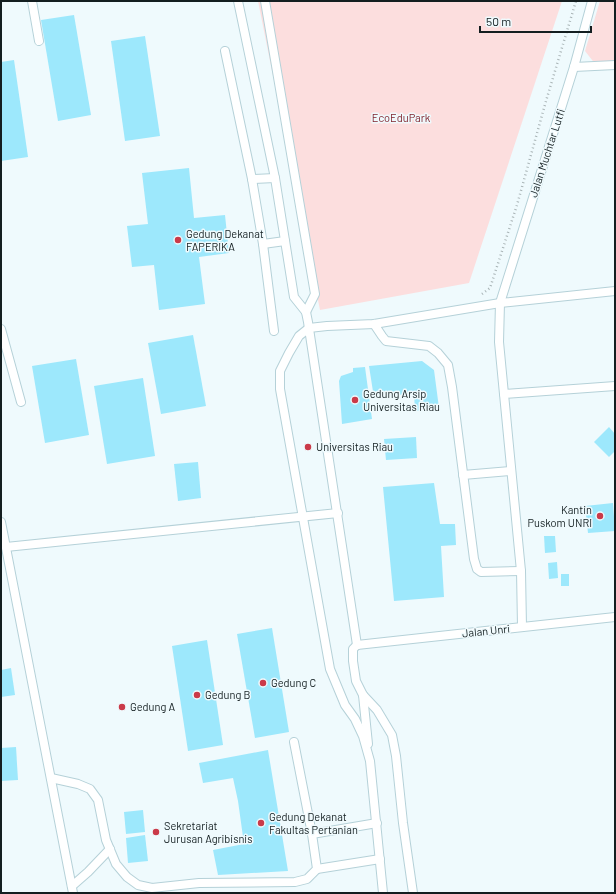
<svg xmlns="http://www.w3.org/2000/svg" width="616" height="894" font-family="Barlow,sans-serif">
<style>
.green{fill:#fcdede}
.building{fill:#9de8fc}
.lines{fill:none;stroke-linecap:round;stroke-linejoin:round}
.lane-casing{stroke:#b5d1d8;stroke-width:10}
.path{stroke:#aab5b7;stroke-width:2.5;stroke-dasharray:1 3;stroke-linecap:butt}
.lane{stroke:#fff;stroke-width:8}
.poi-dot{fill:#ca3a49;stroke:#effafd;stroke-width:1.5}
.labels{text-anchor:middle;stroke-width:3;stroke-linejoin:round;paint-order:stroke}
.park-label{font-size:11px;fill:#80222c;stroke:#effafd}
.street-label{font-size:11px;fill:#131e20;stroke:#effafd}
.poi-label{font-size:11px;fill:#131e20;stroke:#effafd;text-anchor:start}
</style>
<rect width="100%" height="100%" fill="#effafd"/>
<g class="green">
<polygon points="258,1 562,1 469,283 320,310"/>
<polygon points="600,1 615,1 615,64 596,65 585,51"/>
</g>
<g class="building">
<polygon points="74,15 91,115 58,121 41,20"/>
<polygon points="145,36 160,136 125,141 111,41"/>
<polygon points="14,60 28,157 1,161 1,62"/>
<polygon points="189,168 194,218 225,215 229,253 199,257 205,304 159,310 154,265 132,267 127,226 148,224 142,173"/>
<polygon points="193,335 206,406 161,414 148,343"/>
<polygon points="76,359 89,435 45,443 32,366"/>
<polygon points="422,361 434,370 439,408 415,411 414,393 374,398 369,366"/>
<polygon points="365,367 372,419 342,424 339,381 341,376 353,372 353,368"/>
<polygon points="143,378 155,456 107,464 94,386"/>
<polygon points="609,427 615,434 615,451 609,457 594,442"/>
<polygon points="416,437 417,458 386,460 384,439"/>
<polygon points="198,462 201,498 178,501 174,464"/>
<polygon points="434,483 440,524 455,524 456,545 441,546 444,597 394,601 383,487"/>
<polygon points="613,503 615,531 588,533 585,506"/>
<polygon points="544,536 555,536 556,552 545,553"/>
<polygon points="557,562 558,578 549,579 548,563"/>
<rect x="561" y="574" width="8" height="12"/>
<polygon points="272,628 289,732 255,738 237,634"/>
<polygon points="207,640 223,745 188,751 172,646"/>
<polygon points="11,668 15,695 1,697 1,670"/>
<polygon points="16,747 18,780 1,781 1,748"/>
<polygon points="268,750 288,871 218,875 213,850 244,844 238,801 233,778 203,783 199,763"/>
<polygon points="143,810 145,832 126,834 124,812"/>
<polygon points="145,835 148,861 128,863 126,838"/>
</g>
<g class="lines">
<g class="lane-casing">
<g id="lane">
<polyline points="32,1 39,41"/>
<polyline points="238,1 275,178 294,297 306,312 308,322 357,645"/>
<polyline points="265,1 315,294 306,312"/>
<polyline points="225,51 252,179 263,244 274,331"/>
<polyline points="574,67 615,65"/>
<polyline points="252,179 275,178"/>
<polyline points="263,244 285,241"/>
<polyline points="374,324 382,336 386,341 429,346 438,353 448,365 452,387 474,559 477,569 481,572 521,571"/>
<polyline points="1,329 21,402"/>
<polyline points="504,394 615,386"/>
<polyline points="463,475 511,471"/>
<polyline points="1,522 73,893"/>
<polyline points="6,547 338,513"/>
<polyline points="522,627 521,571 499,342 500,303 574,67 592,1"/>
<polyline points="357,645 353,649 353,661 356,681 363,695 377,710 392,735 396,756 403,823 413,893"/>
<polyline points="357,645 615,617"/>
<polyline points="363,695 368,744"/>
<polyline points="51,778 78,784 90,789 98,800 106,840 116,864 127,877 138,885 152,888 199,883 295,882 307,879 317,869 312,834 294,742"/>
<polyline points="312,834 377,823"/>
<polyline points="317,869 380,859"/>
<polyline points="72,886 88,872 110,849"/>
<polyline points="383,893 370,761 363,736 355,719 345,705 330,669 280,389 280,371 289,353 299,336 309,328 327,326 374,324 500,303 615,291"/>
</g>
</g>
<polyline class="path" points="482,294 490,288 517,205 546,101 576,1"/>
<use href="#lane" class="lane"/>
</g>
<g class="poi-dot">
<circle cx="178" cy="240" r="4"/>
<circle cx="355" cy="400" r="4"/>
<circle cx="308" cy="447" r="4"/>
<circle cx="600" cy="516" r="4"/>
<circle cx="263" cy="683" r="4"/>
<circle cx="197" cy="695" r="4"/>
<circle cx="122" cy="707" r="4"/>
<circle cx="261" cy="823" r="4"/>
<circle cx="156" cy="832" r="4"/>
</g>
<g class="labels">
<g class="park-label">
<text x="401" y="122">EcoEduPark</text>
</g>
<g class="street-label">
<text transform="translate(547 153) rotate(-72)" y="4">Jalan Muchtar Lutfi</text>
<text transform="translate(486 631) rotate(-6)" y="4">Jalan Unri</text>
</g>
<g class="poi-label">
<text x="186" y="238">Gedung Dekanat<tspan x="186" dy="13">FAPERIKA</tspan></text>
<text x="363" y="398">Gedung Arsip<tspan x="363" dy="13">Universitas Riau</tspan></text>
<text x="316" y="451">Universitas Riau</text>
<text x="592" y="514" text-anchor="end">Kantin<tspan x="592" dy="13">Puskom UNRI</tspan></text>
<text x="271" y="687">Gedung C</text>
<text x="205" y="699">Gedung B</text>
<text x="130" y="711">Gedung A</text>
<text x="269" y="821">Gedung Dekanat<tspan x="269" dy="13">Fakultas Pertanian</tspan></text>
<text x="164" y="830">Sekretariat<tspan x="164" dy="13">Jurusan Agribisnis</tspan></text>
</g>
</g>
<rect width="616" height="894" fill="none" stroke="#131e20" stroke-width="4"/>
<path d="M480 26v6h111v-6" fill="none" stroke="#131e20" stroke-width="2"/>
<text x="486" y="26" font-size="12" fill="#131e20" stroke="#effafd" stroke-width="3" paint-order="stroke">50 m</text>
</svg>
